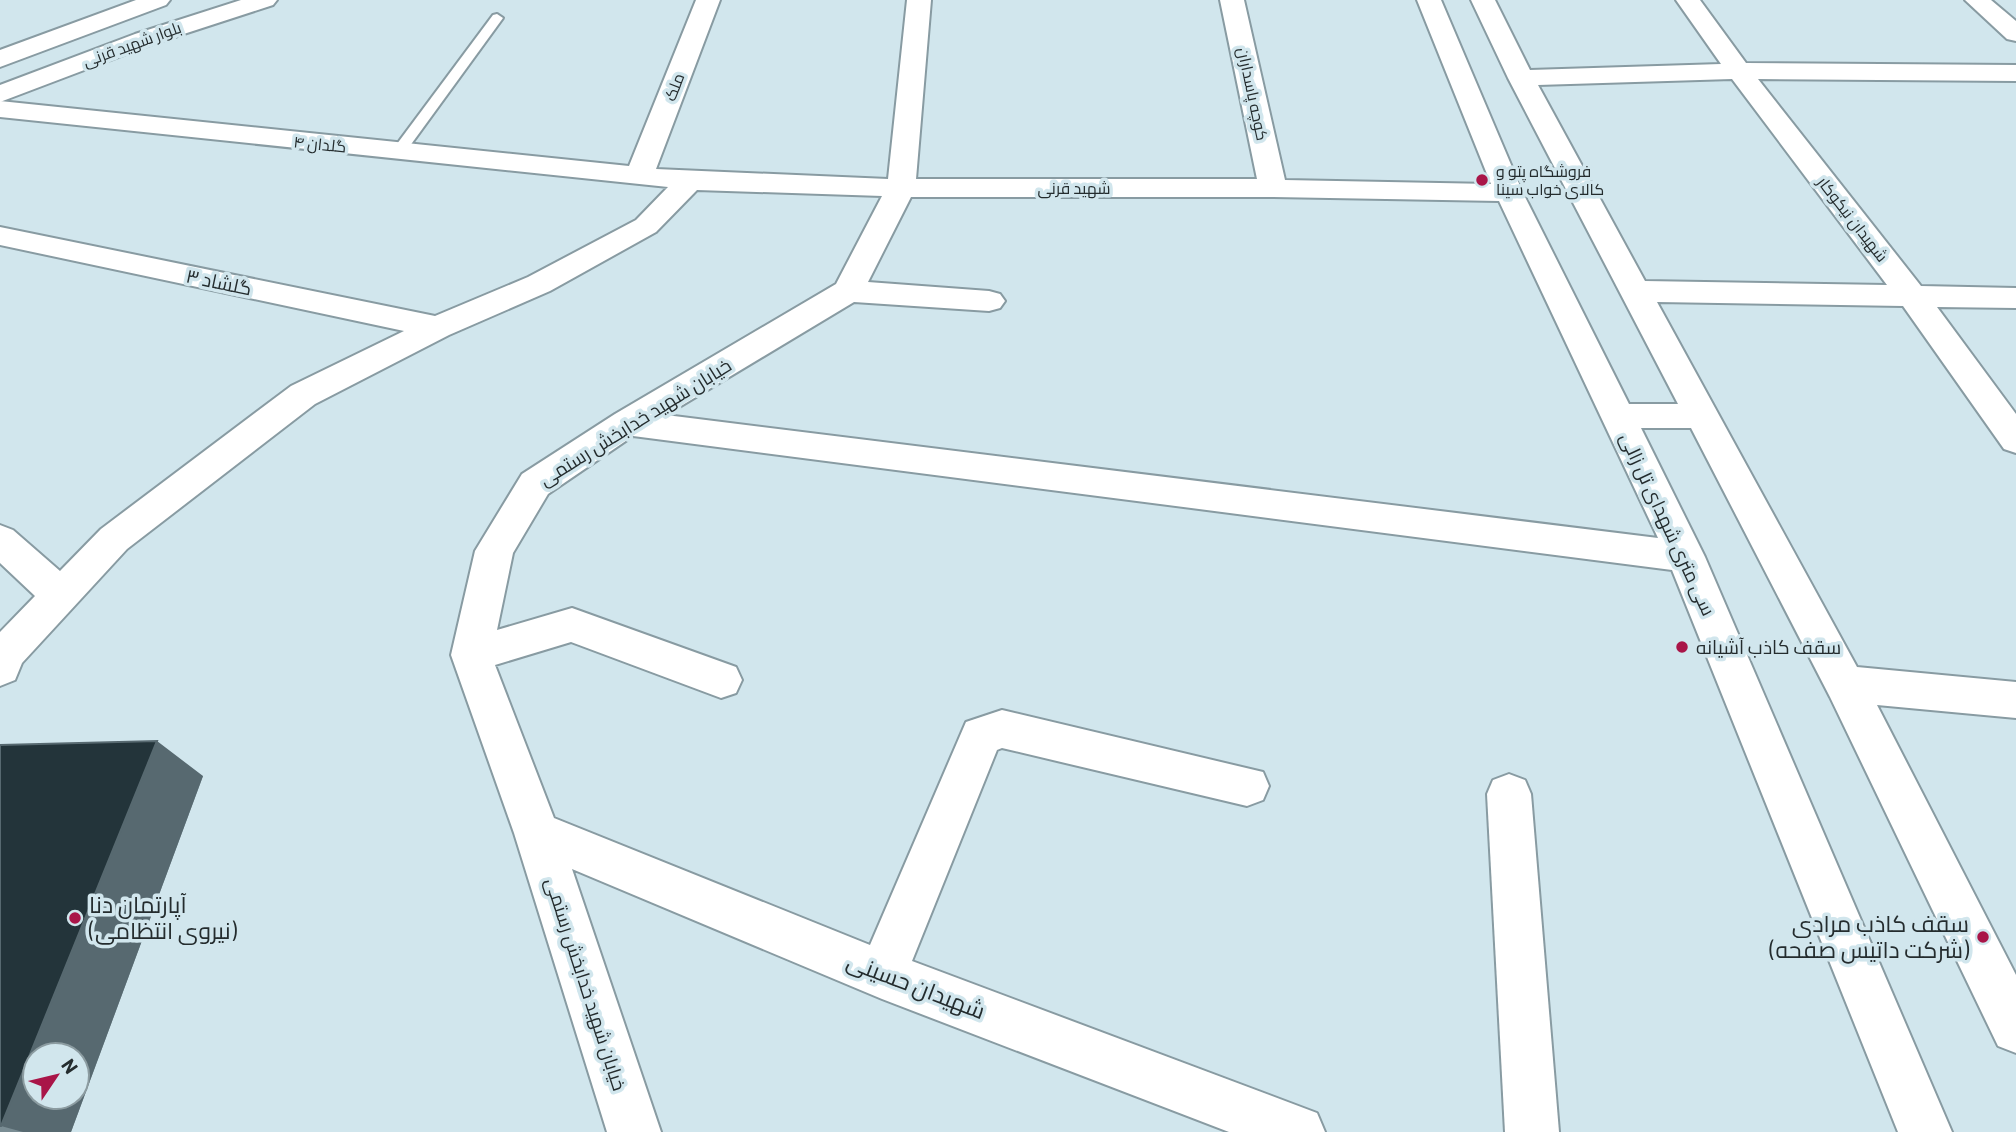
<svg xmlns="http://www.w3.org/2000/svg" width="2016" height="1132" font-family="Barlow,Cairo,sans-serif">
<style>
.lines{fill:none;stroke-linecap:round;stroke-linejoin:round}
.service-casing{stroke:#889ba2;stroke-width:4}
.minor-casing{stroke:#889ba2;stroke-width:4}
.secondary-casing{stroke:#889ba2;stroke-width:4}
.service{fill:#fff;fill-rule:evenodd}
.minor{fill:#fff;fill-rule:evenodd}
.secondary{fill:#fff;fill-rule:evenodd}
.wall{fill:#7a8d94}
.shaded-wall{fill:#576970;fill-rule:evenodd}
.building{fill:#23343a;stroke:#576970;stroke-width:2}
.poi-dot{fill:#a91548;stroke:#d1e6ed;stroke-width:2.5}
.labels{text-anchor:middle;stroke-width:7;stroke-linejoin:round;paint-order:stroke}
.far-street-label{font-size:16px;fill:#242c2e;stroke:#d1e6ed}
.far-poi-label{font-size:16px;fill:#242c2e;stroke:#d1e6ed;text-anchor:start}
.street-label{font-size:19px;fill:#242c2e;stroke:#d1e6ed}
.poi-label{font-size:19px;fill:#242c2e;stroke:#d1e6ed;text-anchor:start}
.near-poi-label{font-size:23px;fill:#242c2e;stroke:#d1e6ed;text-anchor:start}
.near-street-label{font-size:23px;fill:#242c2e;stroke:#d1e6ed}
</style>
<rect width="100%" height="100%" fill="#d1e6ed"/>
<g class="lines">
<g class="service-casing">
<polygon id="service" points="497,14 503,18 404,154 394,154 394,148 493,15"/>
</g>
<g class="minor-casing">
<g id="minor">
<path d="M696,0H720L656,169L888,179L907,0H931L916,179H1257L1220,0H1244L1285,180L1491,184L1417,0H1441L1523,193L1629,404H1678L1508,78L1471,0H1495L1530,70L1721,64L1676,0H1700L1746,63L2016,65V81L1758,79L1921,286L2016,288V308L1937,307L2016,414V453L2004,449L1903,306L1657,302L1857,667L2016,682V718L1877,705L2016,975V1053L1998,1046L1830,697L1691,428H1641L1705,557L1952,1132H1898L1672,570L633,436L548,494L513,553L497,630L572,608L736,667L742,680L736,693L721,698L571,642L495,665L554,818L870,945L966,722L1002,710L1263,772L1269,786L1263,800L1247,806L1002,748L997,750L912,961L1317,1113L1325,1132H1229L882,999L572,869L661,1132H607L514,833L451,655L475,551L522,474L615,414L836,284L882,196L697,190L656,232L550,291L449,335L315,404L127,549L22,663L15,680L0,686V632L35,596L0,563V525L13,530L60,571L101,529L291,386L404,331L0,245V227L435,316L528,277L636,220L668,187L0,117V101L629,166ZM1732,79L1887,285L1645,281L1538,85ZM911,197H1273L1499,201L1658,538L666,415L854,302L989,311L1000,308L1005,301L1000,294L989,291L868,282Z"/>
<polygon points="1965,0 1991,0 2016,21 2016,41 2007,39"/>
<polygon points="1509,774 1525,780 1531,794 1559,1132 1505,1132 1487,794 1493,780"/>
</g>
</g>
<g class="secondary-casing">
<g id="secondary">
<polygon points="136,0 170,0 166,5 0,67 0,50"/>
<polygon points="241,0 277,0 273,5 153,44 0,102 0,85 135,34"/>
</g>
</g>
<use href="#service" class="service"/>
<use href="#minor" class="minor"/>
<use href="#secondary" class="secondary"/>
</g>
<polygon class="wall" points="0,745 203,776 71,1132 0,1132"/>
<path class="shaded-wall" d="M157,741L203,776L71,1132H23L1,1126ZM35,1055H77V1097H35Z"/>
<polygon class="building" points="157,741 1,1126 0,1126 0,745"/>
<g class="poi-dot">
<circle cx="1482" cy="180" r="7"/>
<circle cx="1682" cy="647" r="7"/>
<circle cx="75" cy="918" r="7"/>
<circle cx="1983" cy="937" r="7"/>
</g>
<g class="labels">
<g class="far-street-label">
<text transform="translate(132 44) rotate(-20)" y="6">بلوار شهید قرنی</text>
<text transform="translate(674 87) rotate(-69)" y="6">ملک</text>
<text transform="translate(1253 94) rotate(78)" y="6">کوچه پاسداران</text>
<text transform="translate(320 144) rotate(6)" y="6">گلدان ۴</text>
<text x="1074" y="194">شهید قرنی</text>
<text transform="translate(1853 219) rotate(52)" y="6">شهیدان نیکوکار</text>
</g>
<g class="far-poi-label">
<text x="1496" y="177">فروشگاه پتو و<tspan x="1496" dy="18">کالای خواب سینا</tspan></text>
</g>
<g class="street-label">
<text transform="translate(219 282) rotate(12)" y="7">گلشاد ۳</text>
<text transform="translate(635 422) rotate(-32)" y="7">خیابان شهید خدابخش رستمی</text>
<text transform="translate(1668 524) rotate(65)" y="7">سی متری شهدای تل زالی</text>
<text transform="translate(586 984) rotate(72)" y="7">خیابان شهید خدابخش رستمی</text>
</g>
<g class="poi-label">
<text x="1696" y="654">سقف کاذب آشیانه</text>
</g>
<g class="near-poi-label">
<text x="89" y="913">آپارتمان دنا<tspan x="89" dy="26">(نیروی انتظامی)</tspan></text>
<text x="1969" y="932" text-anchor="end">سقف کاذب مرادی<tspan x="1969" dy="26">(شرکت داتیس صفحه)</tspan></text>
</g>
<g class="near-street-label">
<text transform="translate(916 986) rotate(21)" y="8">شهیدان حسینی</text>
</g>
</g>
<g transform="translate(56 1076) rotate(55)"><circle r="33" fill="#d1e6ed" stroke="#8c9ca1" stroke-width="2"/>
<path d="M0-5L12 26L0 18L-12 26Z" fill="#a91548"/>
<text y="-10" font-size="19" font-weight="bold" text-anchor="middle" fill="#242c2e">N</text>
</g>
</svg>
